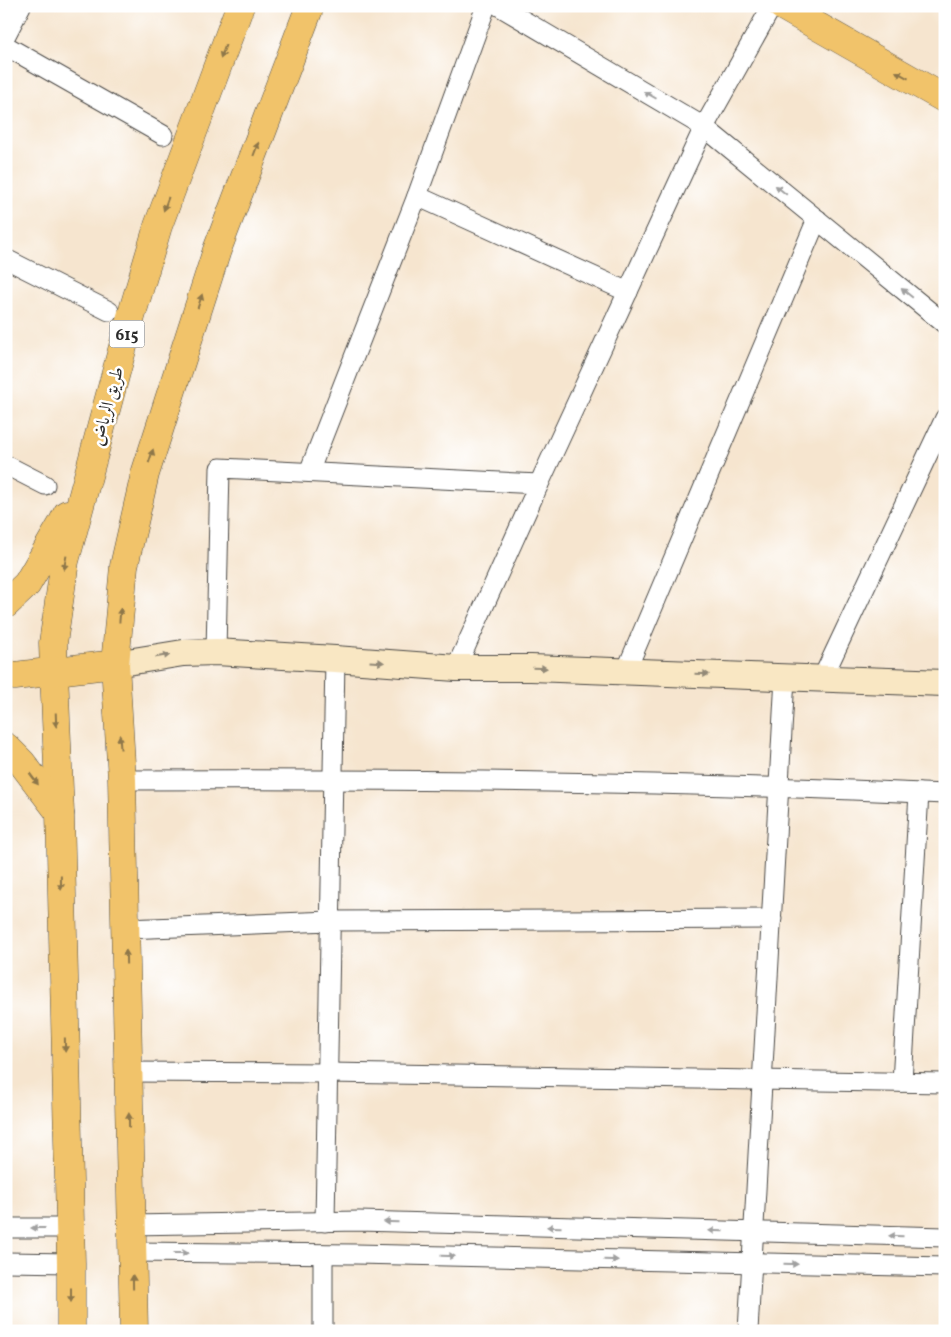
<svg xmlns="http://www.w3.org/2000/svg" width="951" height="1337" font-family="Vollkorn,Amiri,serif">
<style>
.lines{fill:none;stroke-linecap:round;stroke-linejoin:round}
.street-casing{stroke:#494744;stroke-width:21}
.secondary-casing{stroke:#494744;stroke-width:28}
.primary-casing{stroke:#494744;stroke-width:29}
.highway-casing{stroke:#494744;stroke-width:29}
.street{stroke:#fff;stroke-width:19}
.secondary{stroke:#f9e7c3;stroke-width:26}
.primary{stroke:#f1c36a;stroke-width:28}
.highway{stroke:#f1c36a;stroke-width:28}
.oneway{fill:#8e774a}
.oneway2{fill:#a0a0a0}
.oneway3{fill:#928977}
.labels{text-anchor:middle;stroke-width:5;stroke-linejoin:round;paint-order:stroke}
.shield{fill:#fff;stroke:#6b6b6b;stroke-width:1}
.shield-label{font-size:16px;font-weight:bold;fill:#2b2b2b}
.street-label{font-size:18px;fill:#2b2b2b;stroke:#fff}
</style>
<rect width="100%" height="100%" fill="#fff"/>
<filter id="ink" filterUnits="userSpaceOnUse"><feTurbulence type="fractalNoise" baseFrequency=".02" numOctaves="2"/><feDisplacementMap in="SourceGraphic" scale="10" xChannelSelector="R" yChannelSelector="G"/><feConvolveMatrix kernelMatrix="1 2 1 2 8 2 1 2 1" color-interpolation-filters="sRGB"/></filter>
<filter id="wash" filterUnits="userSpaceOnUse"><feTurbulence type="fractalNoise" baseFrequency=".0096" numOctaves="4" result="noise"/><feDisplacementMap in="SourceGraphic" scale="20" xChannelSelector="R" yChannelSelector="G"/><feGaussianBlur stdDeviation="1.12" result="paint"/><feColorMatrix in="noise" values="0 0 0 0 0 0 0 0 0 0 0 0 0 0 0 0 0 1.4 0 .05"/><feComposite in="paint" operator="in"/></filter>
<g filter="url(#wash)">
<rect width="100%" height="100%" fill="#f6e5cf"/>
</g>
<g filter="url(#ink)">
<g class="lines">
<g class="street-casing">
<g id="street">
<polyline points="499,6 704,127 945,324"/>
<polyline points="6,35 21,6"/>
<polyline points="6,46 163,135"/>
<polyline points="417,196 628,292"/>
<polyline points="6,259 109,311"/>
<polyline points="6,465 45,485"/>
<polyline points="309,472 417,196 486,6"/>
<polyline points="216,652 220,468 539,484"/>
<polyline points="456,668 539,484 704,127 772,6"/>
<polyline points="626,671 817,219"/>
<polyline points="822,679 945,418"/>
<path d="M122,780C396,779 671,781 945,794"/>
<polyline points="125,929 330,921 772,919"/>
<polyline points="128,1072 328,1073 945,1083"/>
<polyline points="902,1082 919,793"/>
<polyline points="325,1222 335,659"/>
<polyline points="131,1225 359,1221 945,1237"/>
<polyline points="6,1228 70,1228"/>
<polyline points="132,1252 356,1254 945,1267"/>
<polyline points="6,1262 71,1263"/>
<polyline points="323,1331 323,1254"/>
<polyline points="748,1331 785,678"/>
</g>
</g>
<g class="secondary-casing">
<polyline id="secondary" points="115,664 183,653 216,652 335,659 456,668 531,668 945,683"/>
</g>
<g class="primary-casing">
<g id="primary">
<polyline points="782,6 945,99"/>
<polyline points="115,664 122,780 134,1331"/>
<polyline points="54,672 60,813 71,1263 71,1331"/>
</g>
</g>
<g class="highway-casing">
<g id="highway">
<polyline points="6,604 27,584 62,524 67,514"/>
<polyline points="54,672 53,643 65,561 131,317 158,226 240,6"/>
<polyline points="6,674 15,676 115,664 124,566 145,474 217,250 310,6"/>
<polyline points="6,747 22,763 60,813"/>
</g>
</g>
<use href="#street" class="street"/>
<use href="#secondary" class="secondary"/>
<use href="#primary" class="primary"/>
<use href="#highway" class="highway"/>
</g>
<defs><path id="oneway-solid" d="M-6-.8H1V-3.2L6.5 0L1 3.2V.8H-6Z" transform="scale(1.25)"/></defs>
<g class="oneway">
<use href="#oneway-solid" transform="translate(223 52) rotate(110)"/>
<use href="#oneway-solid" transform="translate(902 75) rotate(-151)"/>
<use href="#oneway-solid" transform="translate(256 149) rotate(-69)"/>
<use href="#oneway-solid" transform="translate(166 204) rotate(110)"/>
<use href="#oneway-solid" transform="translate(200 301) rotate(-72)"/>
<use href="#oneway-solid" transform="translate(151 456) rotate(-72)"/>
<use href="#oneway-solid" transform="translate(65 563) rotate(101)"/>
<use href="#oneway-solid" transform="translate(120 615) rotate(-85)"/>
<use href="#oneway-solid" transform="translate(56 720) rotate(88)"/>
<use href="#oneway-solid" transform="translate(120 742) rotate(-94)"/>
<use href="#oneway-solid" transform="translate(34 779) rotate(53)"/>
<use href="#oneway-solid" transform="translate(61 883) rotate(89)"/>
<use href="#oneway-solid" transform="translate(126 957) rotate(-91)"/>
<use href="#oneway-solid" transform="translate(65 1045) rotate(89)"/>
<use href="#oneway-solid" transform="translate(129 1120) rotate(-91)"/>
<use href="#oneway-solid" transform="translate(133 1282) rotate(-91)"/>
<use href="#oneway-solid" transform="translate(71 1295) rotate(90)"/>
</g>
<g class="oneway2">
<use href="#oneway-solid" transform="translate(650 95) rotate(-150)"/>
<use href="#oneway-solid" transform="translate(781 190) rotate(-141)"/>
<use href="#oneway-solid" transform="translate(907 293) rotate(-141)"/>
<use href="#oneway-solid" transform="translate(391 1222) rotate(-178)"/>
<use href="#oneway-solid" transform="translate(554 1227) rotate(-178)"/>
<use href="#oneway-solid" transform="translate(38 1228) rotate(180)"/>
<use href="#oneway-solid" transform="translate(716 1231) rotate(-178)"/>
<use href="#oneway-solid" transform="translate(896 1236) rotate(-178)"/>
<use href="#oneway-solid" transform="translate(181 1253)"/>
<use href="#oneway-solid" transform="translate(448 1256) rotate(1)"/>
<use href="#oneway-solid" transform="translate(611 1260) rotate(1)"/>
<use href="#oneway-solid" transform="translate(791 1264) rotate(1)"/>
</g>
<g class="oneway3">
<use href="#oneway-solid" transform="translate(163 656) rotate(-9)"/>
<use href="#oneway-solid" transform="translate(377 662) rotate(4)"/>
<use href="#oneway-solid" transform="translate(540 668) rotate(2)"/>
<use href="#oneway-solid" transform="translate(702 674) rotate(2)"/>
</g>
</g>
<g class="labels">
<rect class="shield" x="109.5" y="320.5" width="35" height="27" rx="4"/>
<g class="shield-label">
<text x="127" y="340">615</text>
</g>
<g class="street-label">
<text transform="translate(107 406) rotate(-75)" y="6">طريق الرياض</text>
</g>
</g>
<rect width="951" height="1337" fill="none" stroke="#fff" stroke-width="25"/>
</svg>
